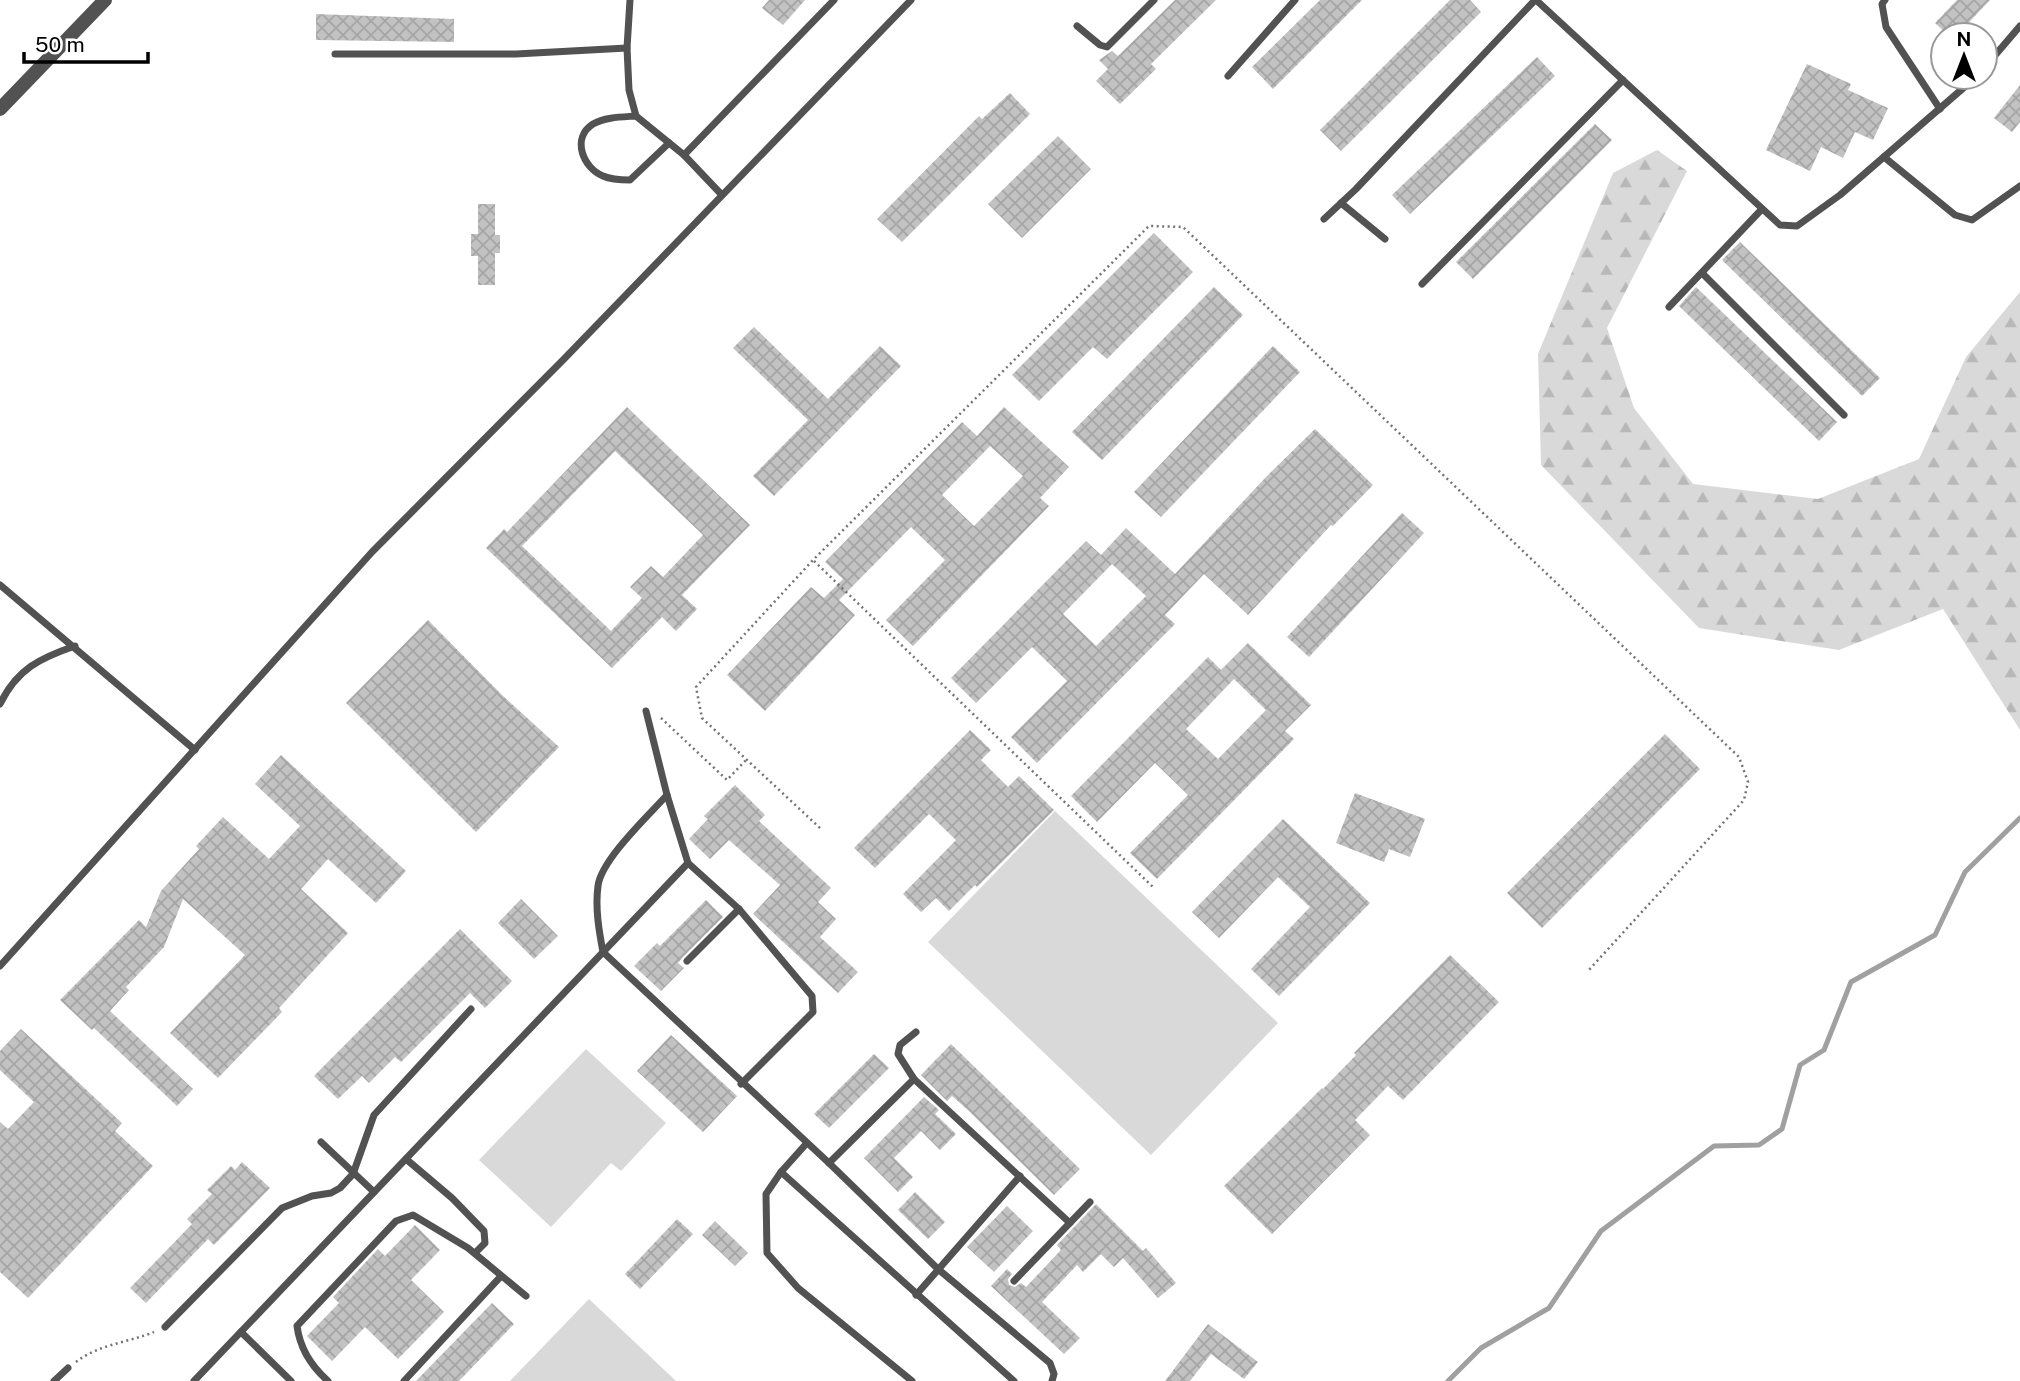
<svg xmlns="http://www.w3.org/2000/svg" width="2020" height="1381" font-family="'Public Sans',sans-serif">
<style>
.forest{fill:url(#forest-firs)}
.park{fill:#d9d9d9}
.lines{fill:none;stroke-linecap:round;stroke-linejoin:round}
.stream{stroke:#a0a0a0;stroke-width:5}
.building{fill:url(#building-cross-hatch);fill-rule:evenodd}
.path{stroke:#747474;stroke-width:2.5;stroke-dasharray:2 3.5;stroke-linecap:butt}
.lane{stroke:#525252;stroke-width:7}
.street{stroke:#525252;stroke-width:14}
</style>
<defs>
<pattern id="forest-firs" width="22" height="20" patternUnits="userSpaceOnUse" patternTransform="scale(1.75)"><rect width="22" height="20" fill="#d9d9d9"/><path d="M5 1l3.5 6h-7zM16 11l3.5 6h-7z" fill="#b8b8b8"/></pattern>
<pattern id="building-cross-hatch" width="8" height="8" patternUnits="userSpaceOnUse" patternTransform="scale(1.75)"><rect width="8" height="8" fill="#c2c2c2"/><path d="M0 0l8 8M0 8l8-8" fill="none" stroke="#a5a5a5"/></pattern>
</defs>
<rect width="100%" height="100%" fill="#fff"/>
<polygon class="forest" points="1657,150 1687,171 1607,328 1634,408 1693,484 1818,499 1919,459 1966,357 2020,292 2020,730 1943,609 1839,650 1699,628 1541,465 1538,354 1613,173"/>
<g class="park">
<polygon points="1055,811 1278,1023 1151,1155 928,942"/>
<polygon points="586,1049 666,1123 621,1171 611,1163 551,1227 479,1160"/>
<polygon points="589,1299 676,1381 510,1381"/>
</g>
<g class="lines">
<polyline class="stream" points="1448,1381 1481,1348 1549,1308 1601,1231 1714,1146 1759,1145 1782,1129 1800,1065 1824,1050 1851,982 1935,935 1965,872 2020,818"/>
</g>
<g class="building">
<polygon points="769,0 805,0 783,25 762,8"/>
<polygon points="1175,0 1216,0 1151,64 1156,69 1120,104 1096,81 1108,69 1099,60 1112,51 1118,56"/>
<polygon points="1320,0 1362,0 1273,89 1252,67"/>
<polygon points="1450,0 1470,0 1481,12 1341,151 1320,130"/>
<polygon points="1957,0 1990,0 1957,35 1948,35 1935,23"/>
<polygon points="316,14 454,19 454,42 316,40"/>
<polygon points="1537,57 1555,76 1410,214 1392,195"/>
<polygon points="1807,64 1851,84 1848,90 1888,108 1873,140 1855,132 1843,158 1821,147 1810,171 1766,150"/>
<polygon points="2020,85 2020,122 2012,132 1994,118"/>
<polygon points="1010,93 1030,114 902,242 877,219 979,116 982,119"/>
<polygon points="1595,124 1612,140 1473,279 1456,262"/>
<polygon points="1058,136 1091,169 1022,238 988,204"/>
<polygon points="478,204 495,204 495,235 500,235 500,253 495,253 495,285 478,285 478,256 471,256 471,234 478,234"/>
<polygon points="1154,233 1193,272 1107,359 1093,347 1039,401 1012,375"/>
<polygon points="1740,242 1880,378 1862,396 1722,260"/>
<polygon points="1214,287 1243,315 1102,460 1072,432"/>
<polygon points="1696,287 1837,422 1819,441 1679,306"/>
<polygon points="754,327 828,399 880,346 901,366 774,496 753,476 808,420 733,348"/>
<polygon points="1273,346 1300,372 1161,517 1134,492"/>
<path d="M627,407L750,525L682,595L697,609L676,631L662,617L612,668L486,548L504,529L507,532ZM615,451L703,535L663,577L651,566L630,587L642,598L611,631L522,546Z"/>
<path d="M1004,407L1069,467L1040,498L1049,506L913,646L886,620L945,560L911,527L839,600L855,615L765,711L727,675L811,587L824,598L843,579L825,562L962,422L977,436ZM990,446L1023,476L974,526L942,495Z"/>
<path d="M1315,429L1373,485L1333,526L1331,525L1248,615L1204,574L1165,615L1175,624L1037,763L1011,737L1067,681L1032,647L976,703L951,678L1086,541L1101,555L1126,528L1175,574L1267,476ZM1112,564L1146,596L1096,646L1063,614Z"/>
<polygon points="1402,513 1424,533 1309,657 1287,637"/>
<polygon points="428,620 501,694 559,747 476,832 346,703"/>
<path d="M1248,643L1311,705L1285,731L1294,739L1157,879L1130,853L1188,795L1155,763L1097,822L1071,796L1208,657L1221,670ZM1234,679L1266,710L1218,759L1186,729Z"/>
<polygon points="970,730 991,750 981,760 1008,787 1019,776 1054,810 977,887 975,885 949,911 936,898 921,912 903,894 956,840 929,814 875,868 854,848"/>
<polygon points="1665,734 1700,769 1542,928 1507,893"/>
<polygon points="281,755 406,871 376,903 328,859 301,889 348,933 279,1008 282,1012 218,1078 170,1033 245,955 183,899 164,947 126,987 129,990 110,1011 193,1089 177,1106 94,1028 92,1030 60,1000 139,920 146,927 161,891 199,849 196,846 223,817 269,859 300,826 255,784"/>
<polygon points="735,785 765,815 759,821 831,888 818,902 836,919 820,937 858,972 838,993 753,914 780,885 729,840 710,859 689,839 708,819 704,816"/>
<polygon points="1355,793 1425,819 1410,857 1389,849 1384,862 1336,843"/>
<polygon points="1283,819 1370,903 1279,996 1251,969 1310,907 1278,877 1219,938 1192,912"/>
<polygon points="521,899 558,936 534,959 498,923"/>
<polygon points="706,900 723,917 683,957 678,963 684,968 661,991 634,966 657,943 660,946"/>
<polygon points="460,929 512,981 485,1008 470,993 401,1062 395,1057 369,1083 362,1076 338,1099 314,1076"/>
<polygon points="1450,955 1499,1002 1403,1100 1388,1086 1355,1120 1370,1135 1272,1234 1224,1186 1322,1088 1323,1089 1356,1055 1354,1053"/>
<polygon points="21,1029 122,1123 115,1131 153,1166 28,1298 0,1272 0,1122 8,1129 34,1102 0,1070 0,1051"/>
<polygon points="671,1035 737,1096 703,1132 637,1071"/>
<polygon points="951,1044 1080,1169 1054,1195 969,1111 952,1096 947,1101 921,1075"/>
<polygon points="874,1054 889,1068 829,1128 814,1114"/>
<polygon points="924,1097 939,1110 935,1114 956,1134 940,1150 921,1131 894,1158 913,1177 898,1192 864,1158"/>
<polygon points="242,1162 270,1188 214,1245 208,1239 146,1303 130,1288 192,1224 187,1219 212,1194 207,1190 231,1166 235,1170"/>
<polygon points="915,1192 945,1222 928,1239 898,1210"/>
<polygon points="1096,1204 1143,1251 1146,1248 1176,1283 1158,1298 1123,1258 1114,1267 1101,1254 1083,1272 1077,1265 1042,1302 1080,1338 1064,1354 991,1286 1007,1269 1012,1274 1008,1279 1009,1285 1015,1287 1021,1283 1026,1287 1061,1250 1057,1245"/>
<polygon points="1007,1206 1033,1231 994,1272 967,1247"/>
<polygon points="677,1219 693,1234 640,1289 625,1274"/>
<polygon points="715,1221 748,1253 735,1266 702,1235"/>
<polygon points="415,1225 440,1250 411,1280 444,1312 398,1359 365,1327 332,1361 307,1336 339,1303 333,1297 378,1249 385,1256"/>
<polygon points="492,1303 514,1324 459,1381 416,1381"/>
<polygon points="1208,1324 1258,1362 1244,1379 1211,1354 1190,1381 1165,1381"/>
</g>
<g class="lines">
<g class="path">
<polyline points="814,561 1154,888"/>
<polyline points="661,718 727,780 747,759"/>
<polyline points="820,828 702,718 696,687 813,560 1149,226 1183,227 1739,757 1748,782 1744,800 1588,971"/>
<path d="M76,1362C99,1344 127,1343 154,1332"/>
</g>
<g class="lane">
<polyline points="630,0 627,48 629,90 636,116 684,155 721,194"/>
<polyline points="1536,0 1780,225 1797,226 1840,195 1976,77"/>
<polyline points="1885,0 1882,4 1886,27 1940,109"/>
<polyline points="1077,26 1100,45 1107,47 1154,0"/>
<polyline points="335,54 516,54 627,48"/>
<polyline points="1985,67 2020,26"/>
<polyline points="1228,76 1295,0"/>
<path d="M636,116C622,117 605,117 593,124C571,138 583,168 603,176C612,180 621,180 630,180L669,143"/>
<polyline points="684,155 834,0"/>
<polyline points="1884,157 1955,215 1972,220 2020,186"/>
<polyline points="1341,203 1385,239"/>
<polyline points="1324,219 1356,189 1535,0"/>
<polyline points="1702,273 1844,415"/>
<polyline points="1422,284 1623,80"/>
<polyline points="1669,307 1762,209"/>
<polyline points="0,585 195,750"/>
<path d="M0,704C17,669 40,658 75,646"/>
<polyline points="646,711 667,795 688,863 739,909 812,996 813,1012 741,1084"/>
<path d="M667,795C648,816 601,860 598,886C595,908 599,931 603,952L829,1163L938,1269L1050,1363L1054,1374L1052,1381"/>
<polyline points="687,961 739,909"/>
<polyline points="0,966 372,552 564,359 911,0"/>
<polyline points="916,1032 900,1045 898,1054 914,1079 1070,1223"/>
<polyline points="321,1142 374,1192"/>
<polyline points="806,1144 781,1172 766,1194 767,1253 798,1288 912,1381"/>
<polyline points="406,1159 452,1198 484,1231 485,1243 475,1253"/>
<polyline points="829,1163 914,1079"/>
<polyline points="781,1172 1014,1381"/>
<polyline points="1014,1281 1090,1202"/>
<polyline points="916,1295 1020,1176"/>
<polyline points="165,1327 282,1208 312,1196 331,1193 340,1188 353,1174 374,1115 471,1009"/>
<polyline points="241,1332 291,1381"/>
<polyline points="54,1381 68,1368"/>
<polyline points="194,1381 688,863"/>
<path d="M328,1381C311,1366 300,1349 297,1326L396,1221L413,1215L468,1248L526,1296"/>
<polyline points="404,1381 501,1276"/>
</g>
<polyline class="street" points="0,109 105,0"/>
</g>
<g transform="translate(1964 56)"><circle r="33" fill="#ffffff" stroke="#999999" stroke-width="2"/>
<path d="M0-5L12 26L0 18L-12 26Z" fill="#000000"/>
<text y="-10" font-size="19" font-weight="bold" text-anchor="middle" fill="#000000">N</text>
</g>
<path d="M24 52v10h124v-10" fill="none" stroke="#000000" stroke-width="3.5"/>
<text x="35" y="52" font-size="21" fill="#000000" stroke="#ffffff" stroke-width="5" paint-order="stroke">50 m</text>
</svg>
